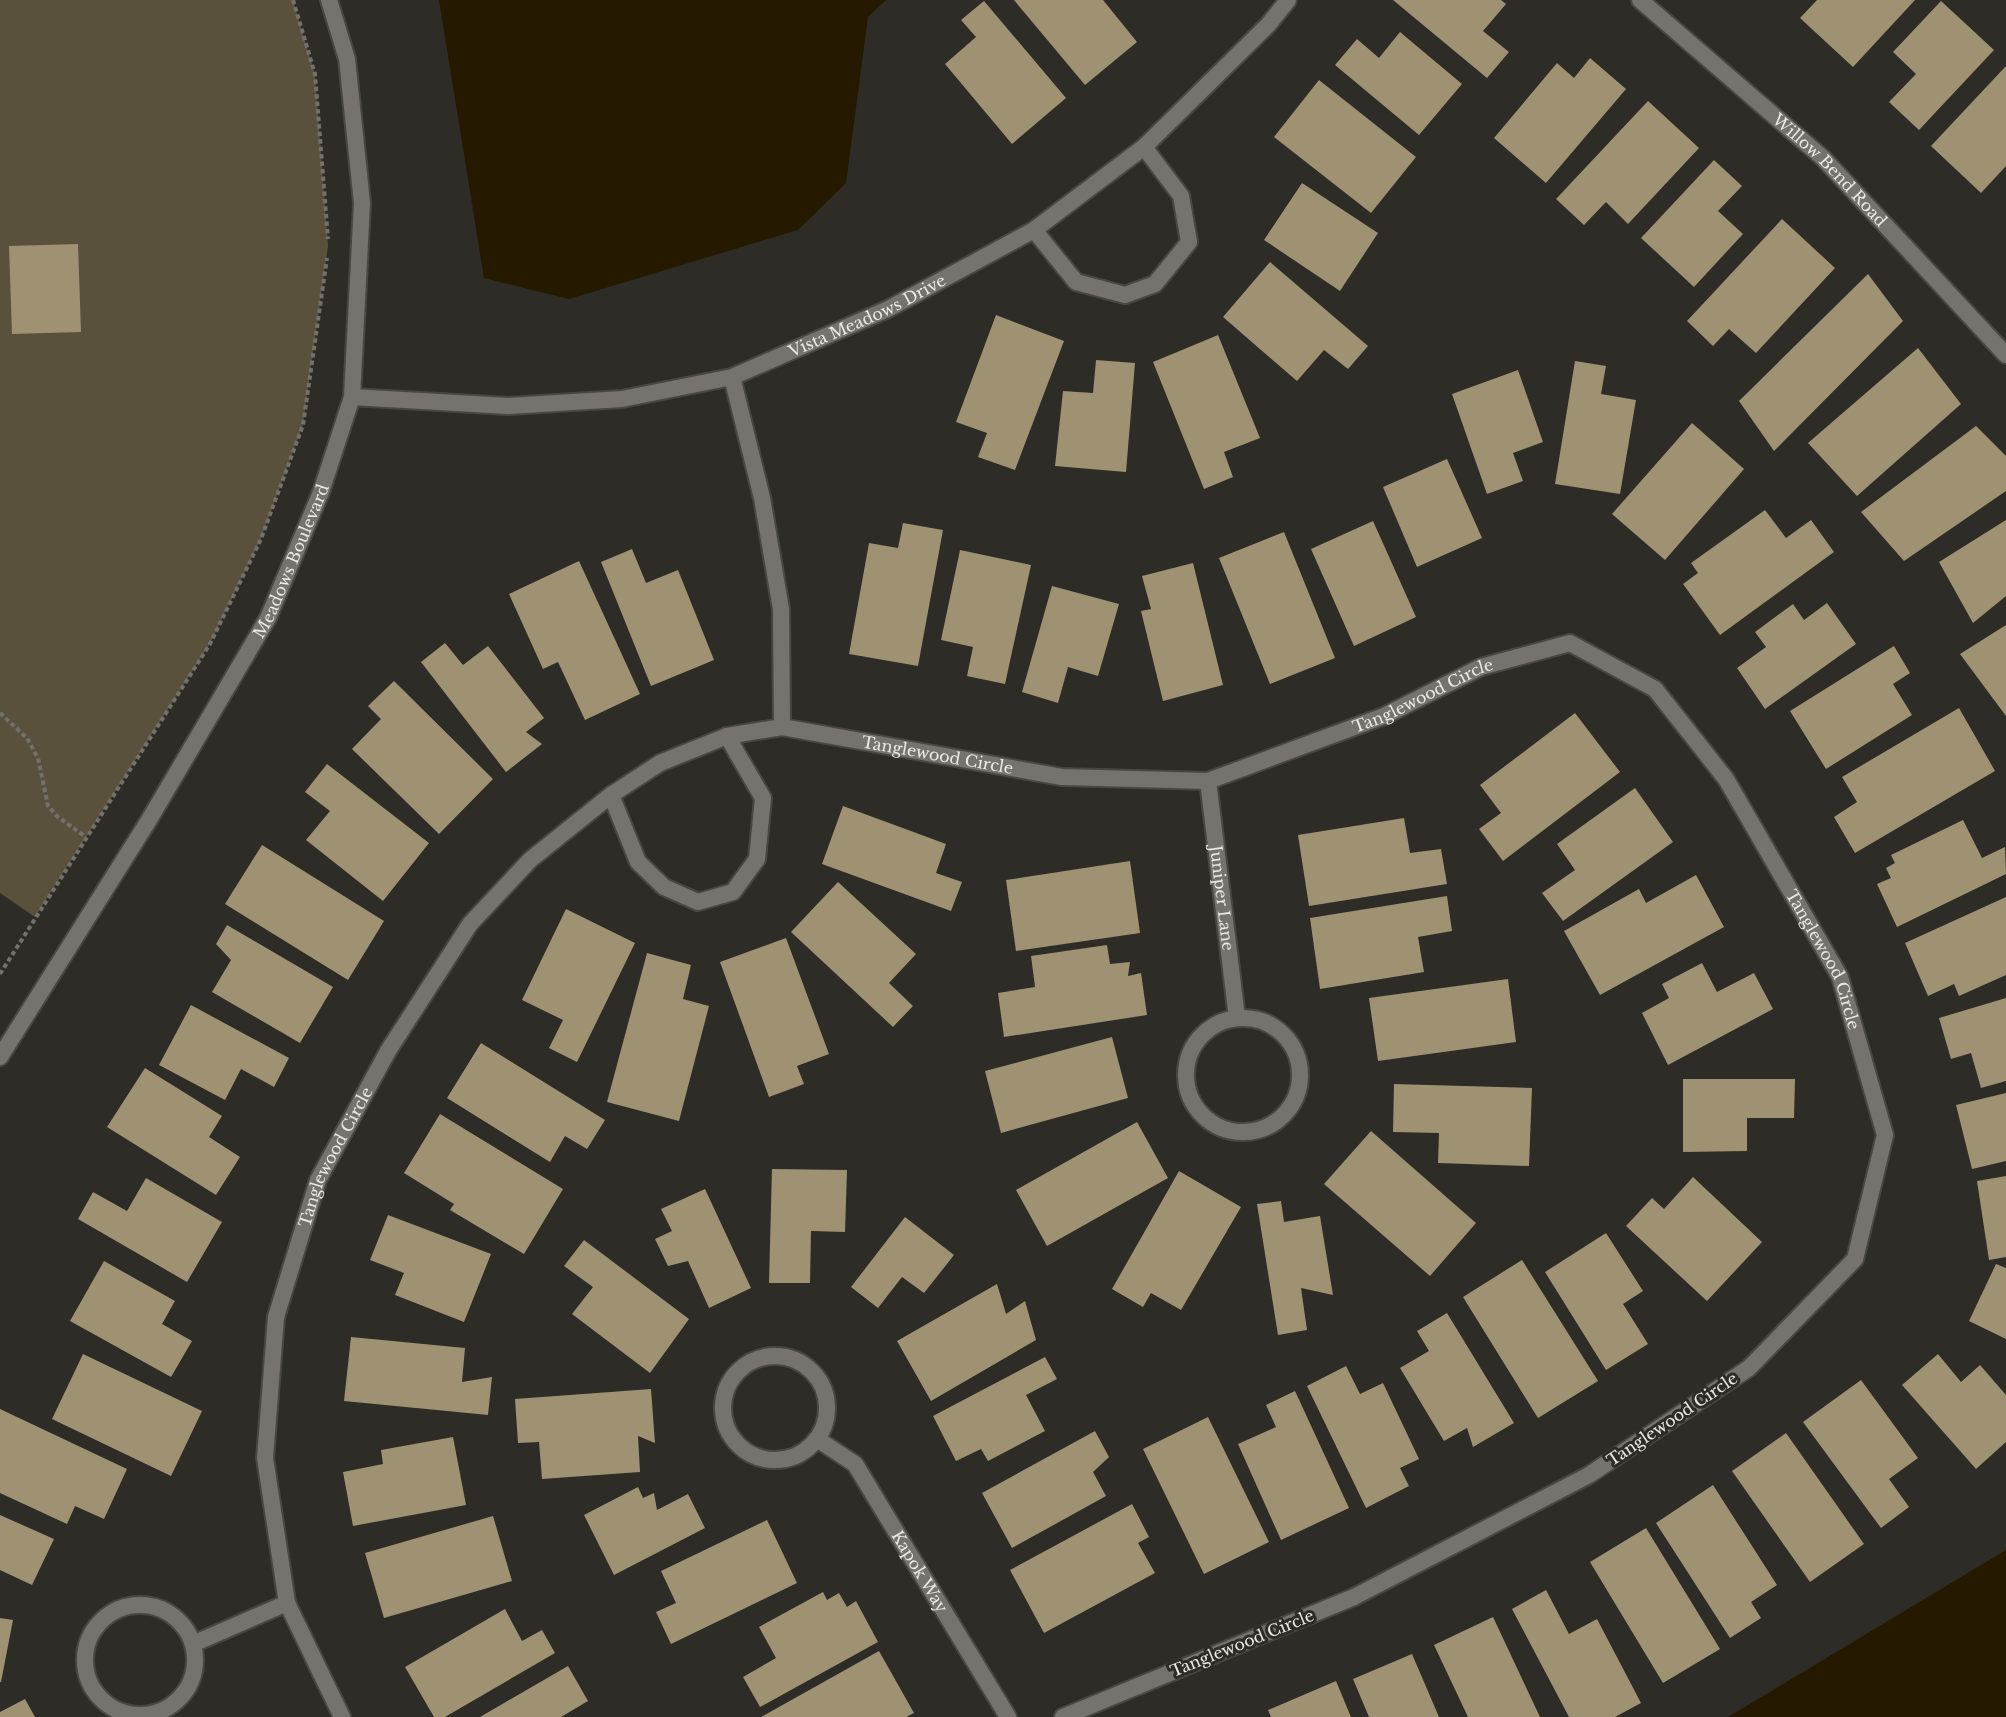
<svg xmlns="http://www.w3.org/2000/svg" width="2006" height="1717" font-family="'Libre Baskerville',serif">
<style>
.green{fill:#5a513d}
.water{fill:#251a00}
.building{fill:#9f9273}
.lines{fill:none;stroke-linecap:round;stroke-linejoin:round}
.service-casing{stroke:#494743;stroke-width:20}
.minor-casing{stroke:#494743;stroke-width:20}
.path{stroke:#72716c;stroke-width:4;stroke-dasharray:4.5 3;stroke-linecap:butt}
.service{stroke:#76736e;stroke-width:16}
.minor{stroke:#76736e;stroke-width:16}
.labels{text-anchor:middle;stroke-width:6;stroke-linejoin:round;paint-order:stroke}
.street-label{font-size:16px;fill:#eae9e5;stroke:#2e2c27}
</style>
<rect width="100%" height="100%" fill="#2e2c27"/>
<polygon class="green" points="0,0 293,0 315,74 328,246 303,425 261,539 210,644 35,917 0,893"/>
<g class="water">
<polygon points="439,0 886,0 868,17 846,183 798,230 569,299 484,278"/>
<polygon points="2006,1550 2006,1717 1728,1717"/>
</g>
<g class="building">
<polygon points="1014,0 1103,0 1137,42 1085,85"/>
<polygon points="1393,0 1501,0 1506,4 1483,31 1509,52 1487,78"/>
<polygon points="1817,0 1915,0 1853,67 1800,18"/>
<polygon points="984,1 1066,98 1012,144 945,64 976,37 961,20"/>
<polygon points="1941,1 1994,50 1919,130 1889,102 1916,74 1893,52"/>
<polygon points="1400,32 1462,84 1419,135 1335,65 1357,39 1379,58"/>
<polygon points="1590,58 1626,89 1546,183 1494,138 1557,63 1574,78"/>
<polygon points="2006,66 2006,166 1981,193 1931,146"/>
<polygon points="1319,80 1416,157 1371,213 1274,137"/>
<polygon points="1648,101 1699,148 1628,224 1606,202 1584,225 1556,199"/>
<polygon points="1714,160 1742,186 1718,211 1743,234 1694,287 1641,238"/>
<polygon points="1302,183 1378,233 1340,291 1264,240"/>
<polygon points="1782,219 1835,268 1756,353 1729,329 1713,346 1687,321"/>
<polygon points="78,244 81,332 12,334 9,246"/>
<polygon points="1270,262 1368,346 1348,369 1324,350 1297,381 1223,317"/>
<polygon points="1868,274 1903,321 1774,451 1739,401"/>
<polygon points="996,315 1064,341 1015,470 978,457 987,433 956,422"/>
<polygon points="1218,335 1260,438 1224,452 1233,477 1204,489 1153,362"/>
<polygon points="1918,348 1961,404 1857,496 1808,443"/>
<polygon points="1096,360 1135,363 1126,472 1055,466 1063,391 1093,393"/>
<polygon points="1575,361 1606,366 1601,394 1636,400 1620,494 1555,484"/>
<polygon points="1518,370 1543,442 1513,453 1523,481 1487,494 1452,394"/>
<polygon points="1692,423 1744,469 1665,560 1612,514"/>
<polygon points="1976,426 2006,456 2006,491 1904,561 1861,512"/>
<polygon points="1447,459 1482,538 1417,567 1383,487"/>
<polygon points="1765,510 1786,538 1811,520 1834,552 1720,635 1683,584 1698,573 1691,563"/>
<polygon points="2006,520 2006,596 1973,623 1939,562"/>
<polygon points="1373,521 1416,617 1354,646 1311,549"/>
<polygon points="903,523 943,530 918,666 849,654 869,543 898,548"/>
<polygon points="1284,532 1335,658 1270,684 1219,558"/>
<polygon points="632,549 646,583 678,570 714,660 651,686 601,562"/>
<polygon points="960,550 1031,565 1005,684 967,676 973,647 941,640"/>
<polygon points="579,561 640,694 585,720 558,662 543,669 509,594"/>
<polygon points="1193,563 1223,685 1163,701 1141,611 1151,609 1142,576"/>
<polygon points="1052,586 1119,604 1098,676 1068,667 1058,703 1022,692"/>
<polygon points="1827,603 1856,644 1765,709 1737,668 1766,647 1755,632 1793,604 1804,620"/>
<polygon points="2006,625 2006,716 1960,654"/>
<polygon points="445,643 463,665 488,646 544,718 526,732 542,744 506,772 421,662"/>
<polygon points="1894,646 1910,673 1893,684 1912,715 1826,769 1790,711"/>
<polygon points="394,681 493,779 439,834 352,749 381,719 368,706"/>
<polygon points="1959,708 1995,771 1855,853 1834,817 1857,802 1842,777"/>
<polygon points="1575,713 1620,772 1503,861 1479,829 1501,813 1480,785"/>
<polygon points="327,764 429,843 383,901 306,840 330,811 305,792"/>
<polygon points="1635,788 1673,842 1563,921 1542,893 1575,870 1557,844"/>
<polygon points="843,806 946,844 936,873 962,882 951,911 822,864"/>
<polygon points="1404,818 1410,853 1441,849 1447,884 1309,906 1298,835"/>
<polygon points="1963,820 1982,858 2005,847 2006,874 1897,927 1877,884 1891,878 1886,868 1895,863 1891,855"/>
<polygon points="262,845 384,921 348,980 225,904"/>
<polygon points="1130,861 1140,933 1016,951 1006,880"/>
<polygon points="1696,875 1724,927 1600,995 1564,931 1639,889 1646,903"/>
<polygon points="838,882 916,954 889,983 913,1006 893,1027 791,932"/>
<polygon points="1447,896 1452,931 1418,937 1424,972 1320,989 1310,918"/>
<polygon points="2006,897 2006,975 1959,996 1954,984 1928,996 1905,943"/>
<polygon points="566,909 635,943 577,1062 549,1048 563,1020 522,1000"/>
<polygon points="227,925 333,987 300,1043 212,992 231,960 216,944"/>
<polygon points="786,938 829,1054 797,1066 804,1084 769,1097 720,962"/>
<polygon points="1107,945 1110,964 1130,962 1128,976 1141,973 1147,1015 1004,1037 998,993 1035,987 1031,956"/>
<polygon points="647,953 691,965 683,999 709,1006 679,1121 607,1102"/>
<polygon points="1702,963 1717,992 1754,973 1773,1009 1668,1065 1642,1013 1669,998 1662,984"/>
<polygon points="1508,979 1516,1042 1378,1061 1369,998"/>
<polygon points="2006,998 2006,1081 1981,1088 1971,1053 1951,1059 1939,1018"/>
<polygon points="191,1005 289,1058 274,1087 241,1069 225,1100 159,1065"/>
<polygon points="1112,1037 1128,1098 1001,1133 985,1071"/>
<polygon points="481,1043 605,1120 587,1149 565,1136 550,1162 447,1098"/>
<polygon points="145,1068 222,1116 209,1137 240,1157 216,1195 107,1127"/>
<polygon points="1683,1079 1795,1079 1794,1118 1747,1118 1747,1151 1683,1152"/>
<polygon points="1394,1084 1532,1088 1529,1166 1438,1163 1439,1133 1393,1132"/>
<polygon points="2006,1093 2006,1161 1972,1169 1956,1105"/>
<polygon points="440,1114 563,1189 524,1254 450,1210 454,1204 404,1173"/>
<polygon points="1137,1122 1168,1178 1047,1246 1016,1190"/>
<polygon points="1371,1131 1476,1223 1430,1276 1324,1184"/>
<polygon points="772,1169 847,1170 845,1232 811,1231 810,1283 769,1283"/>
<polygon points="1179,1171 1241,1207 1181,1310 1151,1293 1143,1307 1112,1289"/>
<polygon points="2006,1176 2006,1257 1989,1260 1977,1181"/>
<polygon points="1693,1177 1762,1242 1707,1301 1626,1226 1652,1198 1664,1209"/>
<polygon points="146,1178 222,1222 187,1282 78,1219 93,1192 127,1211"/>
<polygon points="705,1189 751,1288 709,1308 688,1261 668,1266 655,1239 672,1231 661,1209"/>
<polygon points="1281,1201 1284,1222 1320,1216 1333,1295 1301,1288 1307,1330 1278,1335 1257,1204"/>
<polygon points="388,1215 491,1254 464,1322 395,1295 404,1273 370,1260"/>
<polygon points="905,1217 954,1255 924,1293 902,1277 878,1308 851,1287"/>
<polygon points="1606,1233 1643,1291 1623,1304 1648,1344 1606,1370 1545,1272"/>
<polygon points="584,1240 689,1319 650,1373 572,1314 593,1287 564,1266"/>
<polygon points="1522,1260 1598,1381 1538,1418 1463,1297"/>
<polygon points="104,1261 175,1301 162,1324 192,1341 171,1377 70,1321"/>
<polygon points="1996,1264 2006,1268 2006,1339 1969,1321"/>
<polygon points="997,1284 1006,1314 1025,1301 1036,1340 931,1401 897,1341"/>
<polygon points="1447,1313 1514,1423 1473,1447 1467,1428 1444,1441 1400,1368 1429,1351 1417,1331"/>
<polygon points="351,1337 465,1348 462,1382 492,1377 488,1415 344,1401"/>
<polygon points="83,1354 202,1411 171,1476 52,1419"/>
<polygon points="1938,1354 1961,1382 1980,1365 2006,1395 2006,1442 1976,1469 1902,1385"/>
<polygon points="1045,1357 1057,1379 1026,1395 1045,1431 988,1461 981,1449 956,1461 933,1416"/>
<polygon points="1346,1366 1360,1394 1383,1383 1419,1459 1400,1468 1409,1486 1366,1508 1307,1386"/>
<polygon points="1861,1380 1918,1458 1889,1479 1909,1507 1881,1528 1803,1422"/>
<polygon points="651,1389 655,1443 638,1436 640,1472 542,1479 539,1442 518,1443 515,1399"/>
<polygon points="1295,1391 1349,1508 1281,1540 1238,1444 1276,1427 1266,1405"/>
<polygon points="0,1409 127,1469 104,1519 75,1506 67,1524 0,1493"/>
<polygon points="1208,1417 1269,1542 1204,1574 1143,1449"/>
<polygon points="1095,1431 1109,1457 1093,1472 1106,1496 1012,1548 982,1493"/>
<polygon points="1786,1433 1864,1544 1810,1582 1732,1471"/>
<polygon points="453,1437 466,1505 353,1526 343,1472 383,1464 381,1450"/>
<polygon points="1713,1485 1777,1585 1751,1602 1761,1618 1730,1638 1656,1523"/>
<polygon points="638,1487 643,1498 654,1493 657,1510 688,1494 705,1528 614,1575 584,1515"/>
<polygon points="1132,1504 1149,1537 1138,1543 1155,1573 1044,1633 1010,1570"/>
<polygon points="0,1515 54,1539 32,1585 0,1570"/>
<polygon points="493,1516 512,1581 384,1618 365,1553"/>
<polygon points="767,1520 797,1583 671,1644 656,1612 676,1603 661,1571"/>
<polygon points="1646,1528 1720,1649 1663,1683 1590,1562"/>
<polygon points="1546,1590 1569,1634 1597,1619 1641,1703 1615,1717 1569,1717 1512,1609"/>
<polygon points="823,1592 827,1600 839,1593 847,1607 856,1601 878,1642 760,1707 743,1677 776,1658 759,1627"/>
<polygon points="505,1609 522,1641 542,1630 555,1653 445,1717 434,1717 405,1667"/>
<polygon points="1493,1617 1540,1717 1468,1717 1434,1645"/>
<polygon points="0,1618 13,1620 1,1682 0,1682"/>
<polygon points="879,1651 914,1713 906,1717 761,1717"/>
<polygon points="1412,1654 1439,1717 1369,1717 1353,1679"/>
<polygon points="568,1666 588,1701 561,1717 480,1717"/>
<polygon points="1336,1681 1351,1717 1271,1717 1268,1710"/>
<polygon points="25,1699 35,1717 0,1717 0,1712"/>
</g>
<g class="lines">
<g class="service-casing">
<polyline id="service" points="611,795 638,862 664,887 698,902 733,892 757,859 763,798 727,736"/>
</g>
<g class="minor-casing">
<g id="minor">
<path id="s1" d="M1640,0L1823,158L2006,355"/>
<polyline points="1034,230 1076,282 1125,295 1155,284 1189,242 1181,196 1144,147"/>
<polyline points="732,377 762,498 781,609 782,727"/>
<path id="s2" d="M352,397L508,406L622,399L732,377L888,309L1034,230L1144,147L1268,25L1288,0"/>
<path id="s3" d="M1208,781L1237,1018"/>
<circle cx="1243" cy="1075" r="57"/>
<path id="s4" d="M0,1057L149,820L268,618L321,492L352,397L362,203L347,59L329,0"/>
<circle cx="775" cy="1408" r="52"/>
<path id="s5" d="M817,1439L855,1464L1008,1717"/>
<circle cx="140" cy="1660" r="55"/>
<polyline points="193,1644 287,1603"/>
<path id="s6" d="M342,1717L287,1603L265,1458L276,1317L318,1180L388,1051L470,924L530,860L611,795L660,763L727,736L782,727L1062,777L1208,781L1384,716L1481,667L1570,643L1655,689L1726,779L1840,977L1885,1135L1855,1259L1749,1368L1589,1475L1354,1597L1063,1717"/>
</g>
</g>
<g class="path">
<polyline points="293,0 315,74 328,239"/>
<polyline points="0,713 27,738 38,758 48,806 58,817 86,837"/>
<polyline points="0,974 210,644 261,539 303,425 327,258"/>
</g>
<use href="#service" class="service"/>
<use href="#minor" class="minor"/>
</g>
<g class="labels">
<g class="street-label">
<text dy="6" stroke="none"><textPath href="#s1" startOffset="255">Willow Bend Road</textPath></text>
<text dy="6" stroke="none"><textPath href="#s2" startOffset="531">Vista Meadows Drive</textPath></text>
<text dy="6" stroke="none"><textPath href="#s4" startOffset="576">Meadows Boulevard</textPath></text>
<text dy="6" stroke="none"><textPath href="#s6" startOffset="1896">Tanglewood Circle</textPath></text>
<text dy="6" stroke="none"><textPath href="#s6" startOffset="1392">Tanglewood Circle</textPath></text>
<text dy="6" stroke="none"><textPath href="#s3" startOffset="118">Juniper Lane</textPath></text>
<text dy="6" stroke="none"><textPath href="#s6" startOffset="2470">Tanglewood Circle</textPath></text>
<text dy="6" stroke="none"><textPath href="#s6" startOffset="586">Tanglewood Circle</textPath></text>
<text transform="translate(1672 1419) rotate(-34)" y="6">Tanglewood Circle</text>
<text dy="6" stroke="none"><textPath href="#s5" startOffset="171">Kapok Way</textPath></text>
<text transform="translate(1242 1643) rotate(-22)" y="6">Tanglewood Circle</text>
</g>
</g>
</svg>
